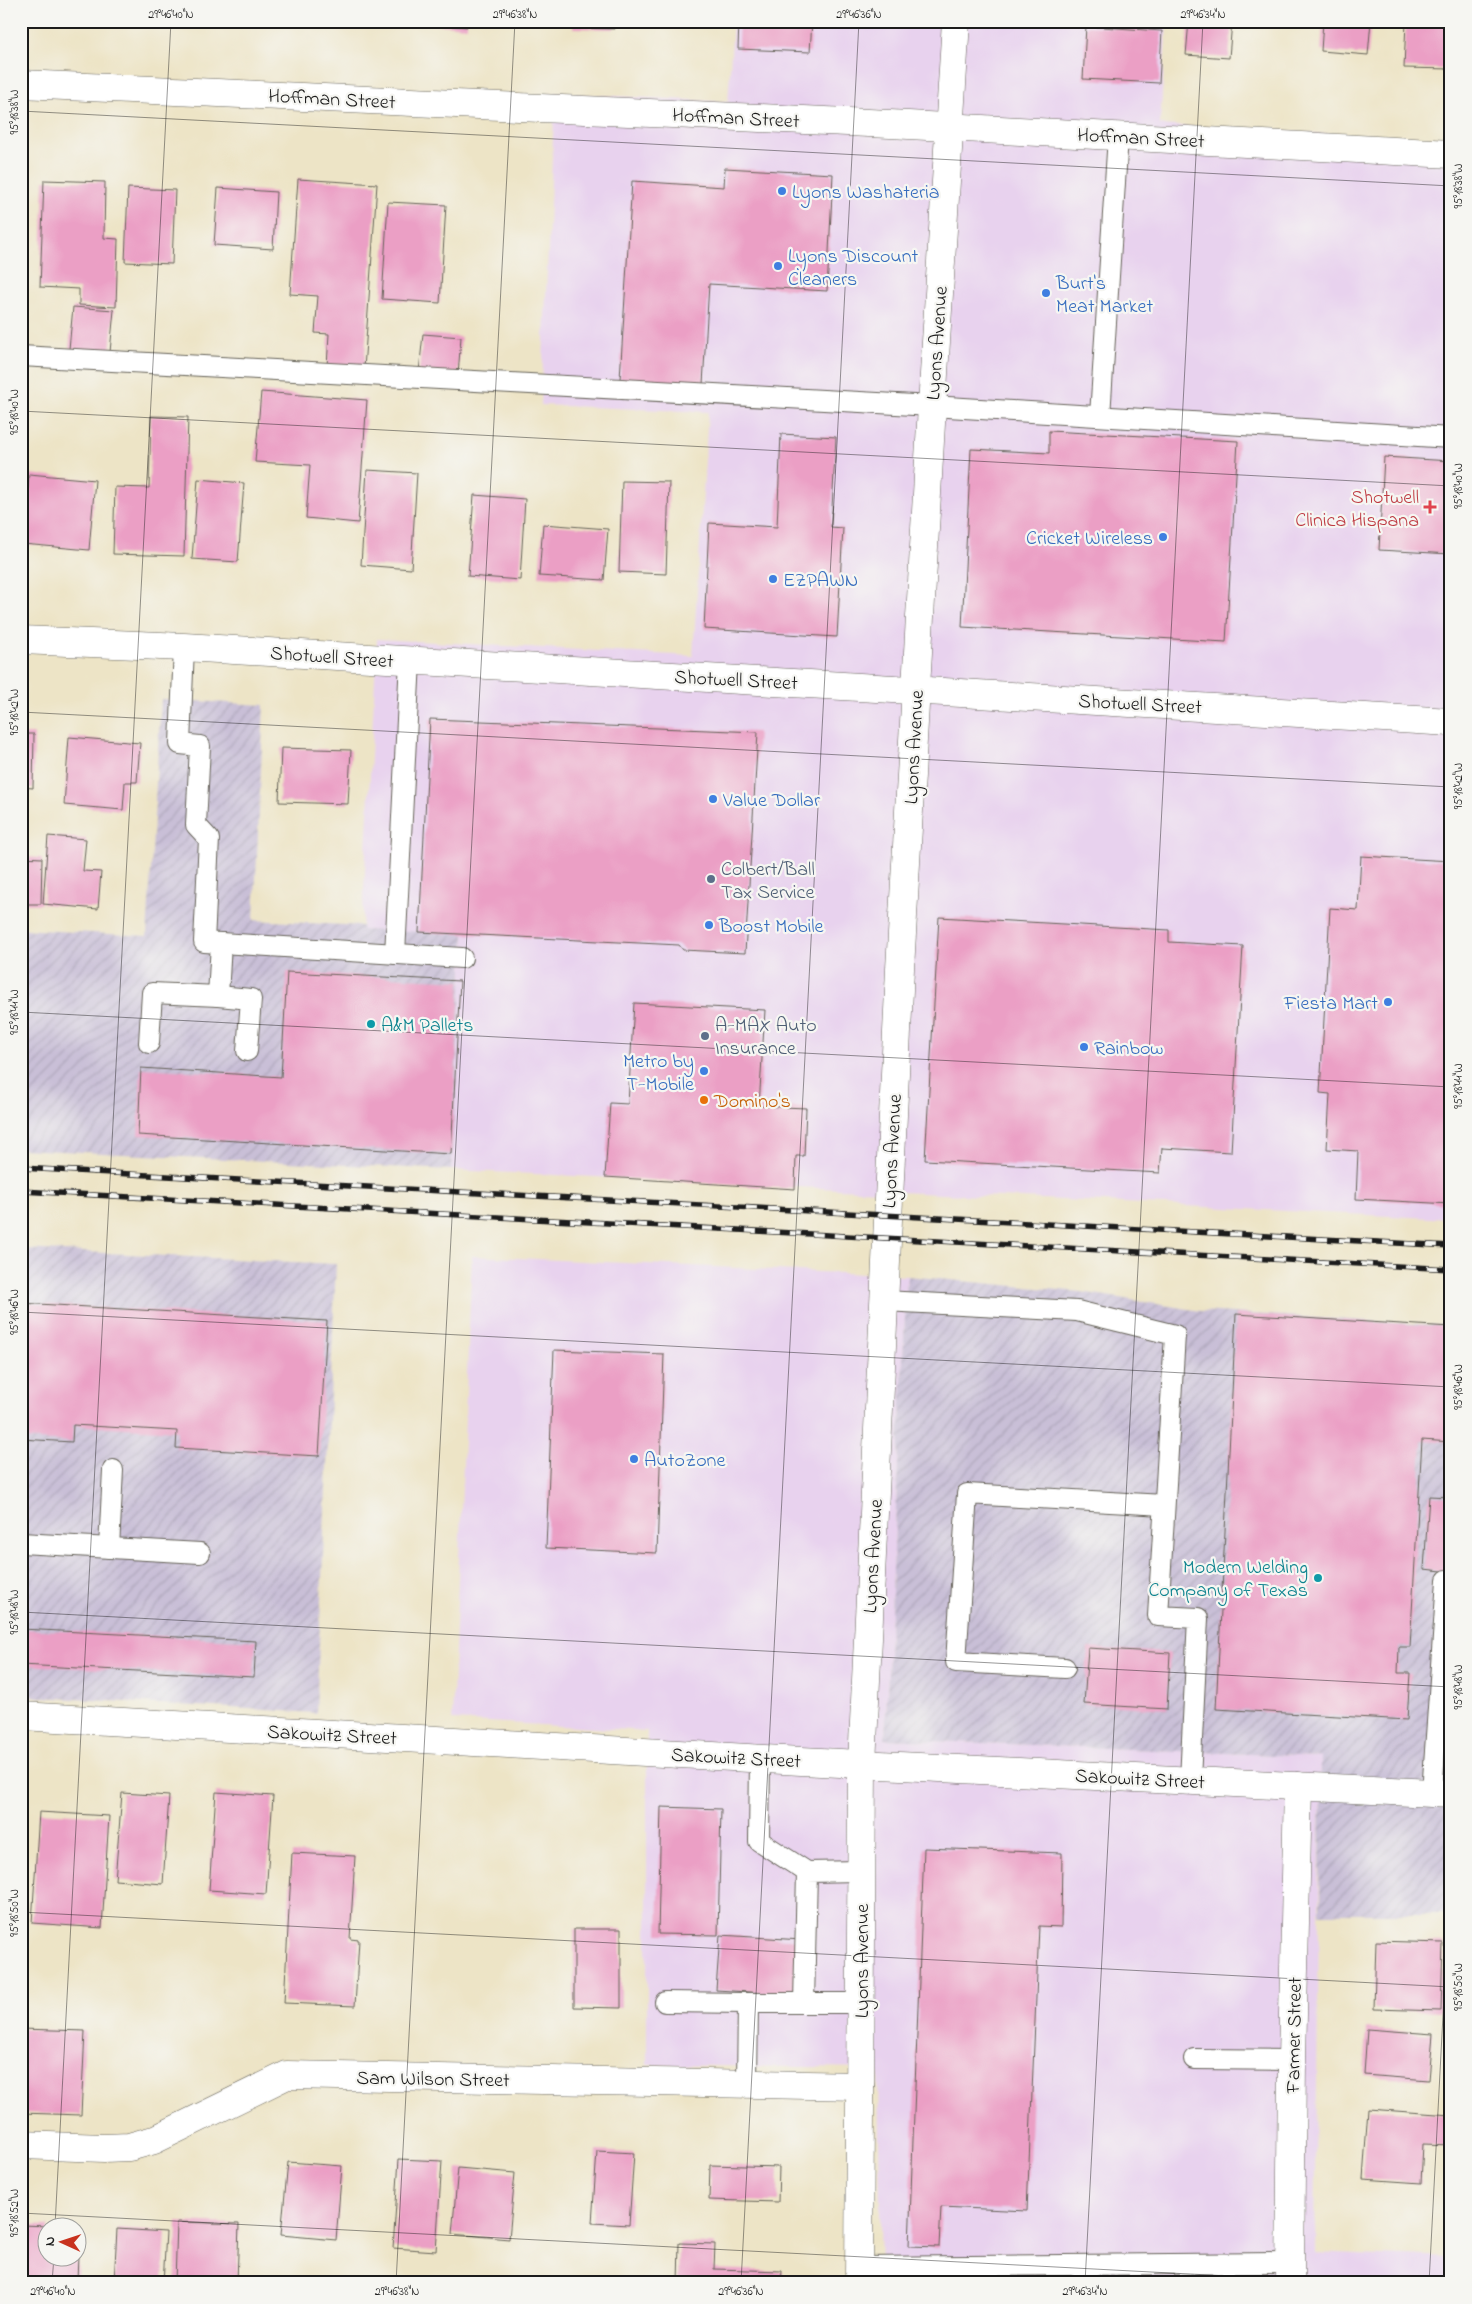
<svg xmlns="http://www.w3.org/2000/svg" width="1472" height="2304" font-family="'Indie Flower',sans-serif">
<style>
.built{fill:#e8d2ee}
.industrial{fill:url(#industrial-furrows)}
.building{fill:#eb9fc5}
.lines{fill:none;stroke-linecap:round;stroke-linejoin:round}
.service-casing{stroke:#656258;stroke-width:22}
.minor-casing{stroke:#656258;stroke-width:29}
.tertiary-casing{stroke:#656258;stroke-width:29}
.service{stroke:#fff;stroke-width:20}
.minor{stroke:#fff;stroke-width:28}
.tertiary{stroke:#fff;stroke-width:28}
.rail-casing{stroke:#1c1c1c;stroke-width:5.5}
.rail{stroke:#f6f6f2;stroke-width:4;stroke-dasharray:11;stroke-linecap:butt}
.ticks{fill:none;stroke:#1c1c1c;stroke-width:1;stroke-opacity:0.45}
.shop-dot{fill:#3f7fe0;stroke:#f6f6f2;stroke-width:2}
.health-dot{fill:#e0444e;stroke:#f6f6f2;stroke-width:2}
.service-dot{fill:#5c6f8a;stroke:#f6f6f2;stroke-width:2}
.culture-dot{fill:#0f9aa8;stroke:#f6f6f2;stroke-width:2}
.food-dot{fill:#e8710a;stroke:#f6f6f2;stroke-width:2}
.labels{text-anchor:middle;stroke-width:4.5;stroke-linejoin:round;paint-order:stroke}
.street-label{font-size:20px;fill:#1c1c1c;stroke:#f6f6f2}
.shop-label{font-size:20px;fill:#366cbe;stroke:#f6f6f2;text-anchor:start}
.health-label{font-size:20px;fill:#be3a42;stroke:#f6f6f2;text-anchor:end}
.service-label{font-size:20px;fill:#4e5e75;stroke:#f6f6f2;text-anchor:start}
.culture-label{font-size:20px;fill:#0d838f;stroke:#f6f6f2;text-anchor:start}
.food-label{font-size:20px;fill:#c56008;stroke:#f6f6f2;text-anchor:start}
.neatline{fill:none;stroke:#1c1c1c;stroke-width:2}
.ticks-label{font-size:12px;text-anchor:middle;fill:#1c1c1c}
</style>
<defs>
<pattern id="industrial-furrows" width="10" height="10" patternUnits="userSpaceOnUse" patternTransform="scale(1.25)"><rect width="10" height="10" fill="#c9bfd7"/><path d="M-1 1l2-2M0 10L10 0M9 11l2-2" fill="none" stroke="#aca4b8"/></pattern>
</defs>
<rect width="100%" height="100%" fill="#f6f6f2"/>
<filter id="ink" filterUnits="userSpaceOnUse"><feTurbulence type="fractalNoise" baseFrequency=".02" numOctaves="2"/><feDisplacementMap in="SourceGraphic" scale="10" xChannelSelector="R" yChannelSelector="G"/><feConvolveMatrix kernelMatrix="1 2 1 2 8 2 1 2 1" color-interpolation-filters="sRGB"/></filter>
<filter id="wash" filterUnits="userSpaceOnUse"><feTurbulence type="fractalNoise" baseFrequency=".0096" numOctaves="4" result="noise"/><feDisplacementMap in="SourceGraphic" scale="20" xChannelSelector="R" yChannelSelector="G"/><feGaussianBlur stdDeviation="1.12" result="paint"/><feColorMatrix in="noise" values="0 0 0 0 0 0 0 0 0 0 0 0 0 0 0 0 0 1.4 0 .05"/><feComposite in="paint" operator="in"/></filter>
<g filter="url(#wash)">
<rect width="100%" height="100%" fill="#ede4c6"/>
<g class="built">
<polygon points="733,21 1167,21 1160,125 1451,141 1451,1219 451,1170 464,934 362,930 377,639 693,656 708,412 541,405 555,93 728,102"/>
<polygon points="472,1256 907,1276 885,1739 1321,1757 1315,2252 1451,2258 1451,2283 881,2283 878,2068 647,2065 647,1731 452,1720"/>
</g>
<g class="industrial">
<polygon points="161,699 264,705 254,920 362,926 363,930 464,933 451,1170 21,1149 21,929 147,936"/>
<polygon points="21,1249 336,1264 316,1713 21,1696"/>
<polygon points="907,1276 1081,1292 1201,1311 1451,1326 1451,1914 1320,1914 1321,1757 885,1739"/>
</g>
<g id="blocks">
<g class="building">
<polygon points="415,21 467,21 467,27 415,23"/>
<polygon points="573,21 615,21 614,29 573,28"/>
<polygon points="739,21 812,21 810,52 738,49"/>
<polygon points="1189,21 1232,21 1229,58 1186,55"/>
<polygon points="1323,21 1371,21 1368,55 1321,51"/>
<polygon points="1406,21 1451,21 1451,69 1404,68"/>
<polygon points="1086,26 1162,31 1159,83 1083,79"/>
<polygon points="725,168 833,174 827,291 709,284 703,384 620,379 632,181 724,187"/>
<polygon points="298,179 377,184 364,369 327,366 329,334 315,333 318,296 290,294"/>
<polygon points="44,180 105,182 104,238 118,239 116,307 79,305 79,289 40,287"/>
<polygon points="128,188 175,190 172,264 125,262"/>
<polygon points="218,188 276,192 273,249 214,245"/>
<polygon points="388,202 446,205 440,303 382,299"/>
<polygon points="21,269 25,269 23,343 21,343"/>
<polygon points="73,307 114,310 110,352 69,349"/>
<polygon points="423,334 461,337 458,375 419,372"/>
<polygon points="261,392 367,400 358,523 306,518 310,465 255,462"/>
<polygon points="151,416 188,417 184,556 113,554 115,487 149,488"/>
<polygon points="1049,431 1238,441 1226,642 962,627 971,449 1049,453"/>
<polygon points="781,434 836,437 831,527 843,528 837,637 704,629 709,523 777,527"/>
<polygon points="1384,457 1451,461 1451,554 1379,550"/>
<polygon points="367,470 417,473 411,569 361,565"/>
<polygon points="29,474 95,480 89,550 23,544"/>
<polygon points="198,479 244,483 238,562 192,559"/>
<polygon points="622,481 669,482 666,574 619,572"/>
<polygon points="474,495 525,499 520,580 468,576"/>
<polygon points="543,524 608,529 604,580 539,576"/>
<polygon points="430,719 758,732 745,953 683,950 679,945 419,932"/>
<polygon points="21,734 34,734 33,788 21,787"/>
<polygon points="69,737 140,743 137,782 125,782 123,810 64,805"/>
<polygon points="281,748 351,750 348,804 279,802"/>
<polygon points="48,836 86,839 83,871 101,872 98,909 43,904"/>
<polygon points="1361,856 1451,861 1451,1204 1356,1199 1358,1151 1327,1149 1330,1094 1320,1093 1330,908 1358,910"/>
<polygon points="21,857 42,858 41,904 21,904"/>
<polygon points="939,917 1169,930 1169,942 1243,946 1231,1152 1162,1148 1160,1173 925,1160"/>
<polygon points="287,972 460,981 451,1154 138,1135 141,1068 281,1077"/>
<polygon points="634,1003 765,1010 759,1106 806,1108 804,1156 796,1156 795,1189 605,1177 610,1103 628,1104"/>
<polygon points="21,1303 327,1321 319,1456 176,1448 177,1431 73,1425 72,1442 21,1439"/>
<polygon points="1236,1314 1451,1327 1451,1442 1422,1440 1410,1647 1399,1647 1398,1673 1410,1673 1407,1720 1216,1709"/>
<polygon points="554,1350 664,1354 657,1553 546,1548"/>
<polygon points="1429,1496 1451,1497 1451,1572 1424,1569"/>
<polygon points="21,1629 256,1641 254,1677 21,1665"/>
<polygon points="1088,1648 1170,1653 1167,1709 1084,1704"/>
<polygon points="216,1792 273,1796 266,1894 209,1890"/>
<polygon points="122,1793 169,1796 163,1884 115,1880"/>
<polygon points="661,1807 721,1809 718,1935 658,1934"/>
<polygon points="39,1812 109,1816 102,1928 32,1923"/>
<polygon points="924,1848 1062,1853 1061,1927 1039,1926 1027,2211 941,2207 939,2247 909,2246"/>
<polygon points="292,1853 355,1856 350,1939 359,1940 355,2006 284,2003"/>
<polygon points="574,1929 621,1929 621,2008 574,2007"/>
<polygon points="720,1935 802,1940 799,1995 716,1990"/>
<polygon points="1376,1941 1443,1943 1441,2011 1374,2009"/>
<polygon points="21,2029 85,2031 81,2115 21,2113"/>
<polygon points="1367,2029 1433,2034 1429,2080 1364,2075"/>
<polygon points="1368,2109 1451,2115 1451,2145 1423,2144 1421,2183 1363,2179"/>
<polygon points="597,2151 634,2153 629,2225 592,2223"/>
<polygon points="399,2159 442,2161 436,2251 393,2248"/>
<polygon points="288,2162 342,2166 336,2240 281,2235"/>
<polygon points="710,2165 779,2167 778,2202 709,2200"/>
<polygon points="458,2168 515,2173 509,2239 452,2234"/>
<polygon points="177,2222 239,2224 237,2283 175,2283"/>
<polygon points="21,2225 48,2226 48,2256 78,2256 77,2280 21,2279"/>
<polygon points="117,2229 166,2232 163,2283 114,2283"/>
<polygon points="679,2243 715,2244 714,2269 782,2271 781,2283 678,2283"/>
</g>
</g>
</g>
<g filter="url(#ink)">
<use href="#blocks" fill-opacity="0" stroke="#656258" stroke-width="1"/>
<g class="lines">
<g class="service-casing">
<g id="service">
<polyline points="21,356 932,406 1451,438"/>
<polyline points="1100,416 1118,136"/>
<polyline points="184,647 180,744 200,746 196,825 209,839 204,942 462,958"/>
<polyline points="395,954 410,661"/>
<polyline points="218,996 251,999 247,1051"/>
<polyline points="149,1043 152,993 218,996 221,943"/>
<polyline points="884,1301 1077,1311 1175,1335 1158,1616 1198,1618 1190,1780"/>
<polyline points="21,1543 200,1553"/>
<polyline points="109,1548 113,1470"/>
<polyline points="1065,1668 956,1662 967,1494 1164,1505"/>
<polyline points="760,1758 759,1841 807,1872"/>
<polyline points="1432,1793 1447,1580"/>
<polyline points="665,2002 748,2003"/>
<polyline points="804,2003 807,1872 861,1871"/>
<polyline points="1194,2059 1292,2060"/>
<polyline points="747,2084 748,2003 861,2003"/>
<polyline points="859,2267 1291,2263"/>
</g>
</g>
<g class="minor-casing">
<g id="minor">
<polyline points="21,84 890,124 1451,154"/>
<polyline points="21,640 184,647 1451,722"/>
<polyline points="21,1716 801,1761 1451,1794"/>
<polyline points="21,2145 104,2148 129,2147 154,2140 287,2075 860,2086"/>
<polyline points="1290,2283 1292,2060 1298,1786"/>
</g>
</g>
<g class="tertiary-casing">
<polyline id="tertiary" points="859,2283 862,1764 900,969 932,406 956,21"/>
</g>
<use href="#service" class="service"/>
<use href="#minor" class="minor"/>
<use href="#tertiary" class="tertiary"/>
<g class="rail-casing">
<g id="rail">
<polyline points="21,1168 1451,1246"/>
<polyline points="21,1191 1451,1269"/>
</g>
</g>
<use href="#rail" class="rail"/>
</g>
</g>
<path class="ticks" d="M21,111L1451,186M21,411L1451,486M21,712L1451,787M21,1012L1451,1087M21,1312L1451,1387M21,1612L1451,1687M21,1912L1451,1987M21,2213L1362,2283M55,2226L171,21M52,2283L54,2256M396,2283L515,21M741,2283L859,21M1085,2283L1203,21M1429,2283L1451,1862"/>
<g class="shop-dot">
<circle cx="782" cy="191" r="5"/>
<circle cx="778" cy="266" r="5"/>
<circle cx="1046" cy="293" r="5"/>
<circle cx="1163" cy="537" r="5"/>
<circle cx="773" cy="579" r="5"/>
<circle cx="713" cy="799" r="5"/>
<circle cx="709" cy="925" r="5"/>
<circle cx="1388" cy="1002" r="5"/>
<circle cx="1084" cy="1047" r="5"/>
<circle cx="704" cy="1071" r="5"/>
<circle cx="634" cy="1459" r="5"/>
</g>
<path class="health-dot" d="M1427.5 499.5h5v5h5v5h-5v5h-5v-5h-5v-5h5z"/>
<g class="service-dot">
<circle cx="711" cy="879" r="5"/>
<circle cx="705" cy="1036" r="5"/>
</g>
<g class="culture-dot">
<circle cx="371" cy="1024" r="5"/>
<circle cx="1318" cy="1578" r="5"/>
</g>
<circle class="food-dot" cx="704" cy="1100" r="5"/>
<g class="labels">
<g class="street-label">
<text transform="translate(332 98) rotate(3)" y="7">Hoffman Street</text>
<text transform="translate(736 117) rotate(3)" y="7">Hoffman Street</text>
<text transform="translate(1141 137) rotate(3)" y="7">Hoffman Street</text>
<text transform="translate(936 343) rotate(-86)" y="7">Lyons Avenue</text>
<text transform="translate(332 656) rotate(4)" y="7">Shotwell Street</text>
<text transform="translate(736 679) rotate(3)" y="7">Shotwell Street</text>
<text transform="translate(1140 703) rotate(3)" y="7">Shotwell Street</text>
<text transform="translate(913 747) rotate(-87)" y="7">Lyons Avenue</text>
<text transform="translate(891 1151) rotate(-87)" y="7">Lyons Avenue</text>
<text transform="translate(872 1556) rotate(-87)" y="7">Lyons Avenue</text>
<text transform="translate(332 1734) rotate(3)" y="7">Sakowitz Street</text>
<text transform="translate(736 1757) rotate(3)" y="7">Sakowitz Street</text>
<text transform="translate(1140 1778) rotate(3)" y="7">Sakowitz Street</text>
<text transform="translate(861 1961) rotate(-90)" y="7">Lyons Avenue</text>
<text transform="translate(1293 2035) rotate(-89)" y="7">Farmer Street</text>
<text transform="translate(433 2078) rotate(1)" y="7">Sam Wilson Street</text>
</g>
<g class="shop-label">
<text x="792" y="198">Lyons Washateria</text>
<text x="788" y="262">Lyons Discount<tspan x="788" dy="23">Cleaners</tspan></text>
<text x="1056" y="289">Burt's<tspan x="1056" dy="23">Meat Market</tspan></text>
<text x="1153" y="544" text-anchor="end">Cricket Wireless</text>
<text x="783" y="586">EZPAWN</text>
<text x="723" y="806">Value Dollar</text>
<text x="719" y="932">Boost Mobile</text>
<text x="1378" y="1009" text-anchor="end">Fiesta Mart</text>
<text x="1094" y="1054">Rainbow</text>
<text x="694" y="1067" text-anchor="end">Metro by<tspan x="694" dy="23">T-Mobile</tspan></text>
<text x="644" y="1466">AutoZone</text>
</g>
<g class="health-label">
<text x="1419" y="503">Shotwell<tspan x="1419" dy="23">Clinica Hispana</tspan></text>
</g>
<g class="service-label">
<text x="721" y="875">Colbert/Ball<tspan x="721" dy="23">Tax Service</tspan></text>
<text x="715" y="1031">A-MAX Auto<tspan x="715" dy="23">Insurance</tspan></text>
</g>
<g class="culture-label">
<text x="381" y="1031">A&amp;M Pallets</text>
<text x="1308" y="1573" text-anchor="end">Modern Welding<tspan x="1308" dy="23">Company of Texas</tspan></text>
</g>
<g class="food-label">
<text x="714" y="1107">Domino's</text>
</g>
</g>
<rect width="1472" height="2304" fill="none" stroke="#f6f6f2" stroke-width="55"/>
<g transform="translate(62 2242) rotate(273)"><circle r="24" fill="#f6f6f2" stroke="#9f9f9c"/>
<path d="M0-4L9 19L0 12L-9 19Z" fill="#c8321e"/>
<text y="-8" font-size="14" font-weight="bold" text-anchor="middle" fill="#1c1c1c">N</text>
</g>
<rect x="28" y="28" width="1416" height="2248" class="neatline"/>
<g class="ticks-label">
<text x="171" y="18">29°46'40"N</text>
<text x="515" y="18">29°46'38"N</text>
<text x="859" y="18">29°46'36"N</text>
<text x="1203" y="18">29°46'34"N</text>
<text transform="translate(14 112) rotate(-90)" y="4">95°18'38"W</text>
<text transform="translate(1458 186) rotate(-90)" y="4">95°18'38"W</text>
<text transform="translate(14 412) rotate(-90)" y="4">95°18'40"W</text>
<text transform="translate(1458 486) rotate(-90)" y="4">95°18'40"W</text>
<text transform="translate(14 712) rotate(-90)" y="4">95°18'42"W</text>
<text transform="translate(1458 786) rotate(-90)" y="4">95°18'42"W</text>
<text transform="translate(14 1012) rotate(-90)" y="4">95°18'44"W</text>
<text transform="translate(1458 1086) rotate(-90)" y="4">95°18'44"W</text>
<text transform="translate(14 1312) rotate(-90)" y="4">95°18'46"W</text>
<text transform="translate(1458 1387) rotate(-90)" y="4">95°18'46"W</text>
<text transform="translate(14 1612) rotate(-90)" y="4">95°18'48"W</text>
<text transform="translate(1458 1687) rotate(-90)" y="4">95°18'48"W</text>
<text transform="translate(14 1913) rotate(-90)" y="4">95°18'50"W</text>
<text transform="translate(1458 1987) rotate(-90)" y="4">95°18'50"W</text>
<text transform="translate(14 2213) rotate(-90)" y="4">95°18'52"W</text>
<text x="53" y="2295">29°46'40"N</text>
<text x="397" y="2295">29°46'38"N</text>
<text x="741" y="2295">29°46'36"N</text>
<text x="1085" y="2295">29°46'34"N</text>
</g>
</svg>
